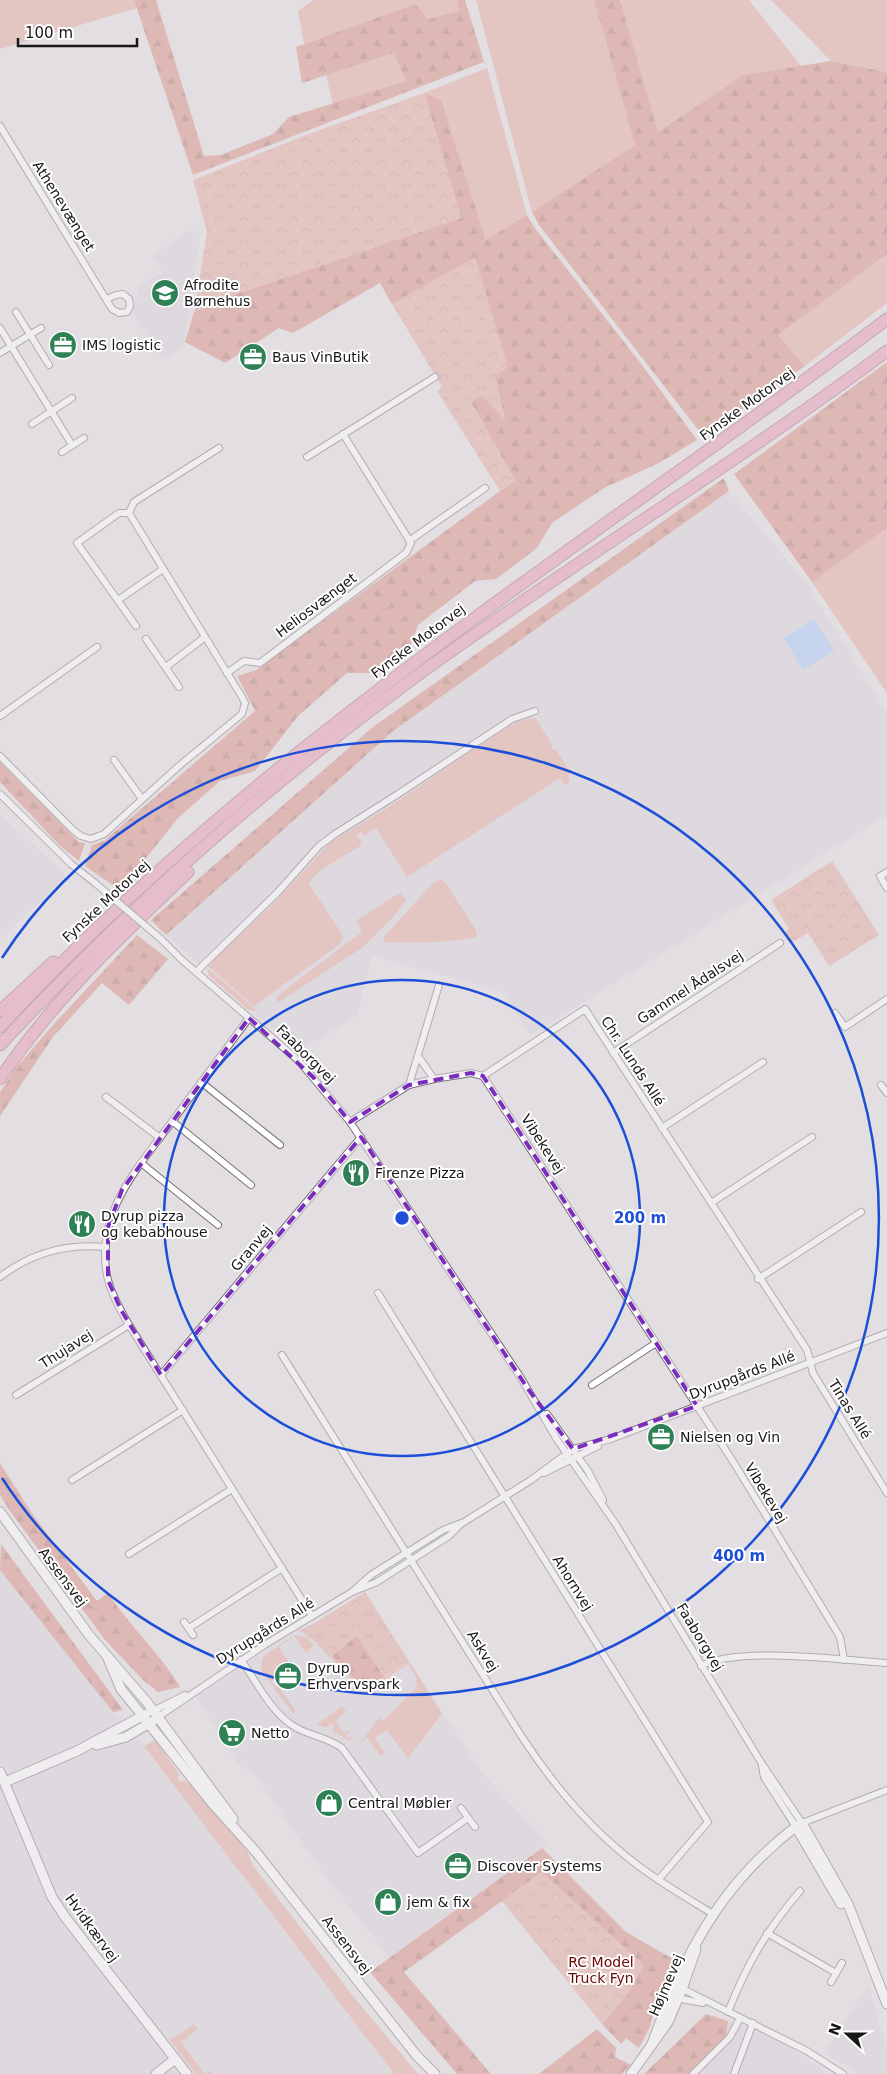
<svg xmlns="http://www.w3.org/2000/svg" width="887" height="2074" font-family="'DejaVu Sans',sans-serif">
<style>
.built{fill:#dad0db}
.grass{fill:#e5a69c}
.forest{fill:url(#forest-firs)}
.park{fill:url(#park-crowns)}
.water{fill:#a4c8fa}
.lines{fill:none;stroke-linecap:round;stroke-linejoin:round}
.street-casing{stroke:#767276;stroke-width:8}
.secondary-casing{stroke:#767276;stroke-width:11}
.highway-casing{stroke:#a0687d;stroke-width:13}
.street{stroke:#fff;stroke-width:6}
.secondary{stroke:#fff;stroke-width:9}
.highway{stroke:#e994b3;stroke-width:11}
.street-bridge-casing{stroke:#767276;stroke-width:8;stroke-linecap:butt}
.street-bridge{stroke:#fff;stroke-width:6}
.marked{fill:none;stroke:#7b2cbf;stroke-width:4;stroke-dasharray:10 6;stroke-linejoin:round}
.ring{fill:none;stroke:#1d4ed8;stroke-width:2.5}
.labels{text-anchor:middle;stroke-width:4;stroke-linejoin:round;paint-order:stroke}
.street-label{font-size:14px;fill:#181718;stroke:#fff}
.poi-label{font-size:14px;fill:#181718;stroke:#fff;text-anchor:start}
.park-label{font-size:14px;fill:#6a0703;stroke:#fff}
.centre{fill:#1d4ed8;stroke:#fff;stroke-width:2.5}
.ring-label{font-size:15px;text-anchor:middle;font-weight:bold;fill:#1d4ed8;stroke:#fff;stroke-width:4;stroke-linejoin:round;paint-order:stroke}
</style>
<defs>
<pattern id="forest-firs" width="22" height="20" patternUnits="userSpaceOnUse" patternTransform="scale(1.25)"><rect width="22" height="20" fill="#da8a7d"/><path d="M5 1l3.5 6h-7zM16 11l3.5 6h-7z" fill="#b07065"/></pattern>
<pattern id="park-crowns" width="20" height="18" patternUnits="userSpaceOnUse" patternTransform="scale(1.25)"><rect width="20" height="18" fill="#e5a69c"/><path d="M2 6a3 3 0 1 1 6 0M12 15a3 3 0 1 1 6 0" fill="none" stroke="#c48e86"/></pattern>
</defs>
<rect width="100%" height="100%" fill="#e2dee2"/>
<g class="built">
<polygon points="189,230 201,234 183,347 162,360 133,312 135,300 140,297 136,288 163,272 152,257"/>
<polygon points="729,491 807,584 887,713 887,815 530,1035 503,992 372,956 357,1015 298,1052 166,935 392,732"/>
<polygon points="0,814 67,876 0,939"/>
<polygon points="0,1567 113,1712 140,1740 394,2074 0,2074"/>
<polygon points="303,1631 311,1633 365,1690 409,1661 482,1773 547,1843 390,1958 323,1873 254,1773 239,1765 196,1697 287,1637"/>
<polygon points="868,1987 887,2046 887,2074 857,2074 825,2052"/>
<polygon points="728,2021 788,2045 828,2074 689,2074 726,2037"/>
</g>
<g class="grass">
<polygon points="2,0 134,0 137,8 0,49 0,1"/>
<polygon points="313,0 457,0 459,11 428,19 415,4 304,44 298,11"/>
<polygon points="476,0 594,0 635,145 532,212"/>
<polygon points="623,0 749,0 801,66 743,75 658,132 620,2"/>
<polygon points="771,0 887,0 887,72 831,61"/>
<polygon points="395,53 406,81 333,104 326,75"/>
<polygon points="487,68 527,215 486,240 441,100 424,93"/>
<polygon points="887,254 887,303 805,366 778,335"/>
<polygon points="887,528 887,693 812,582"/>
<path d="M532,718L536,719L552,744V749L557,751L570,772L568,776L570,782L565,785L560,778L407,877L376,828L364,836L361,832L357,834L362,843L360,846C347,855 315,870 309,884L340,931L343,937L340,944L254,1006L209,967L214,959L269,908L331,842L387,808L502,730L519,721Z"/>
<path d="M439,880H442L447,885L476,930L477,936C469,942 397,944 384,942V937L433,883Z"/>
<polygon points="401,892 406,900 394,916 363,947 279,1002 276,999 282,992 362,932 357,920"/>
<polygon points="208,969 255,1008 255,1011 248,1010 208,975"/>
<polygon points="304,1631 311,1633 365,1690 409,1661 442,1714 408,1758 387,1730 375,1738 385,1753 381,1756 367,1737 359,1745 379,1718 383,1721 417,1687 416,1677 408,1664 367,1692 364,1692 314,1641 304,1634"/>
<polygon points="294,1635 307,1638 314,1645 306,1653 294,1636 279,1647 288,1661 286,1664 287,1670 271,1681 275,1687 278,1686 296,1711 293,1713 262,1672 261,1666 263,1657"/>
<polygon points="342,1706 346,1712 335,1721 344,1733 350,1730 346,1736 348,1738 352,1737 350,1741 332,1730 334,1726 333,1723 326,1727 316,1725"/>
<polygon points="155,1740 180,1775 177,1777 181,1782 184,1780 188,1782 217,1812 248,1852 253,1866 274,1893 353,1996 418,2074 394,2074 144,1746"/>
<polygon points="194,2024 198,2029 181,2042 205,2074 210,2071 212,2073 211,2074 196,2074 170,2040"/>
</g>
<g class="forest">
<polygon points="134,0 156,0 204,156 221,155 273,134 289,117 406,81 394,53 302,83 296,47 415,4 428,19 459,11 457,0 465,0 484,62 193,175"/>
<polygon points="594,0 620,0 658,132 743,75 831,61 887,72 887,254 778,335 805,366 703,436 539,225 532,212 635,145"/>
<polygon points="424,93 441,100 486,240 527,215 534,227 639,361 697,440 659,463 604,488 552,523 537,548 496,579 475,581 418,625 411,644 377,673 347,673 298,716 255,771 220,781 178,818 136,871 117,888 85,866 92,845 104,841 255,711 237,676 256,670 515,480 471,402 482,395 505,419 495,377 475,258 392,304 380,283 293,333 279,328 225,363 185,342 194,312 236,294 461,218"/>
<polygon points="887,362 887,528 812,582 734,474"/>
<polygon points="724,478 729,491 392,732 166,935 151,920 373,727"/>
<polygon points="0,762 79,842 85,843 79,861 61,847 0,782"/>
<polygon points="137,935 168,959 129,1005 102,983 53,1037 0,1116 0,1092 15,1069 53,1025"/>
<path d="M0,1463L31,1512L97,1601L108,1593C130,1627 160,1653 180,1687L158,1692L143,1680L105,1640L10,1511L0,1495Z"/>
<polygon points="1,1544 123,1710 113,1712 0,1570"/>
<polygon points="357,1635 384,1677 365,1690 332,1656"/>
<polygon points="542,1848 626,1932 678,1962 654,2009 650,2027 639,2048 626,2038 621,2044 602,2024 628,1993 542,1872 404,1972 491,2074 457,2074 370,1972"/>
<polygon points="706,2014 728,2021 726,2037 689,2074 644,2074"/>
<polygon points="597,2029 616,2048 615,2057 631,2065 622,2074 539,2074"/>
</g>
<g class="park">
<polygon points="424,93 461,218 236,294 194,312 207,232 193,180 306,135"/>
<polygon points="475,257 508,367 495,377 505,420 482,396 471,402 515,480 500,491 437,391 442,387 392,304"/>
<polygon points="832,861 879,935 829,966 808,933 791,943 784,933 789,929 771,900"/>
<path d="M365,1592L409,1661L384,1677L357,1635L332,1656C322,1645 312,1629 296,1632L313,1624Z"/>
<polygon points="542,1872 644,1965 628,1993 602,2024 502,1901"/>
</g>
<polygon class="water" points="814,619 834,651 803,670 784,638"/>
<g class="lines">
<g class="street-casing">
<g id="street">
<polyline points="0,126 112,309 119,313 127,312 130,306 129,299 123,294 116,295 107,299"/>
<polyline points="16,312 49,365"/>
<polyline points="0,328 72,445"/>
<polyline points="0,353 41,328"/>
<polyline points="32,424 72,398"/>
<polyline points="62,452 84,438"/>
<polyline points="307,457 435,377"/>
<polyline points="129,513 119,513 77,543 136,626"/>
<polyline points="129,513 134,502 219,448"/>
<polyline points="409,541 485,488"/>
<polyline points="118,600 163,569"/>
<polyline points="146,639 179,687"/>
<polyline points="166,667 205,637"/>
<polyline points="227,673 244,661 260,663 406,553 411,543 343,434"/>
<polyline points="0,716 97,647"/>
<polyline points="0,756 73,830 81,836 91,839 104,834 180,765 242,714 245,703 242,697 129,513"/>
<polyline points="114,760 142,799"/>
<polyline points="0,794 71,864 95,883"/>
<polyline points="887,872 880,876 887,888"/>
<polyline points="161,939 182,960 299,1061 350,1122 521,1378 556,1438 615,1523 762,1764 802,1823 887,1790"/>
<polyline points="196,972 277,893 319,846 335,834 395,796 512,719 535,711"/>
<polyline points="835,1013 845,1027 887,999"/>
<path d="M249,1018C223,1053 197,1088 171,1123C136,1170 93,1216 108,1280C112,1296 121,1311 129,1325L312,1616"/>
<polyline points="613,1053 780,943"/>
<polyline points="418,1056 434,1079"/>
<polyline points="483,1076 585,1009 807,1350 813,1373 887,1493"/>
<polyline points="201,1082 280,1145"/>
<polyline points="409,1085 439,985"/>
<polyline points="881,1085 887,1093"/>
<polyline points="106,1097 160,1138"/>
<polyline points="172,1121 251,1185"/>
<polyline points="350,1122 409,1085 434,1079 471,1073 483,1076 734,1463 840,1637 844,1660"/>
<polyline points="662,1128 763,1062"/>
<polyline points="141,1163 218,1225"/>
<polyline points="711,1203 812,1137"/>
<path d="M0,1277C31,1253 66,1243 106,1247"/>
<polyline points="758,1279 861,1212"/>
<polyline points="378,1293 708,1822 658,1880"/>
<path d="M282,1355L522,1737C554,1786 590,1829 636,1864C661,1883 687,1898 713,1914"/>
<polyline points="161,1375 361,1137"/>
<polyline points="592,1385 656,1343"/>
<polyline points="16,1395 129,1325"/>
<polyline points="547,1414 588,1471 603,1500"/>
<polyline points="544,1473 598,1446"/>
<polyline points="72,1480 183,1410"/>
<polyline points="129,1554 232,1489"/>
<polyline points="352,1592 371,1575 443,1530 464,1522 531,1480 573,1449 611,1439 887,1333"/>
<polyline points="184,1622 193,1635"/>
<polyline points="189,1628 282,1568"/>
<path d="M241,1660C257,1682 271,1713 295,1727C310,1736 327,1737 342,1748L418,1853L468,1818"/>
<path d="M701,1666C736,1646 844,1660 887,1663"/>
<polyline points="153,1711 185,1695"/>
<polyline points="158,1717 266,1644 352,1592 377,1582 449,1536 461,1524"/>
<polyline points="762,1766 764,1777 796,1827"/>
<polyline points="461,1808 475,1827"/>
<polyline points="767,1933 836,1973"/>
<polyline points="831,1982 842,1963"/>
<polyline points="679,1987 807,2051 843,2074"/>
<polyline points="676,1998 703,2003"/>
<path d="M728,2012C747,1964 766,1931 800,1891"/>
<polyline points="693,2074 730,2037 740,2018"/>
<polyline points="734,2074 753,2023"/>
</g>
</g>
<g class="secondary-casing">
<g id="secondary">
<polyline points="0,1512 89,1635 146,1701 233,1819"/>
<polyline points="107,1656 121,1689 133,1704 212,1803 256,1852 417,2056 435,2074"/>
<polyline points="97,1745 126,1737 153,1721"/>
<polyline points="0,1772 52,1897 65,1917 187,2074"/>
<polyline points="5,1782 77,1751 146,1714"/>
<polyline points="796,1827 841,1904"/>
<path d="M652,2044C679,1971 706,1910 763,1855C775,1844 787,1832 802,1823L848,1904L887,2004"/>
<polyline points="156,2074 175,2059"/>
<polyline points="631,2074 668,2022 682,1989 696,1949"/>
</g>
</g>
<g class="highway-casing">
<g id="highway">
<polyline points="0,1011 53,962"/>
<path d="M0,1027C258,746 586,547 887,319"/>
<path d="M0,1045C126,910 266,786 415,677C570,564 734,465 887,351"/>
<path d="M0,1079C52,1001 120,937 188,872"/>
</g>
</g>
<use href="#street" class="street"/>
<use href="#secondary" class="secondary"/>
<use href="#highway" class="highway"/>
<g class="street-bridge-casing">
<polyline id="street-bridge" points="95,883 161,939"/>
</g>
<use href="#street-bridge" class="street-bridge"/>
</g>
<path d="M0 0H887V2074H0ZM249,1018L313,1077L350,1122L409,1085L471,1073L483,1076L697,1406L573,1449L528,1389L361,1137L161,1375L121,1310L108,1280V1227L122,1190Z" fill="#e2dee2" fill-opacity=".55" fill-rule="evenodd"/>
<path class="marked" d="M249,1018L313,1077L350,1122L409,1085L471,1073L483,1076L697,1406L573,1449L528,1389L361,1137L161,1375L121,1310L108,1280V1227L122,1190Z"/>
<g class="ring">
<circle cx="402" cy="1218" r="238"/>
<path d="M2 958A477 477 0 1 1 2 1478"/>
</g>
<defs>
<g id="school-disc" transform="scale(1.4375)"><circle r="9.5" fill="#2e8154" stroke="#fff"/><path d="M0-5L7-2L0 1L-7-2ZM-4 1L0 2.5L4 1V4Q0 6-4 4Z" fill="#fff"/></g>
<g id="office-disc" transform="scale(1.4375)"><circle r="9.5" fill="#2e8154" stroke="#fff"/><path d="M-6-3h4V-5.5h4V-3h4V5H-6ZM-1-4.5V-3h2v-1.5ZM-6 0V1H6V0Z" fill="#fff"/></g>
<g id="restaurant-disc" transform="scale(1.4375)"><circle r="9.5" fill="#2e8154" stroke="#fff"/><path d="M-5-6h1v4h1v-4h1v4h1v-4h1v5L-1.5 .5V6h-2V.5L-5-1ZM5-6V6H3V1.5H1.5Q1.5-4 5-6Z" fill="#fff"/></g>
<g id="supermarket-disc" transform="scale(1.4375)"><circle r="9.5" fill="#2e8154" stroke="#fff"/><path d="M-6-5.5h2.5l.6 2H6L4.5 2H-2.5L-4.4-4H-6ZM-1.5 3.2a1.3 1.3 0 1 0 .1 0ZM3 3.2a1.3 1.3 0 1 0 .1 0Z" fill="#fff"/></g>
<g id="shop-disc" transform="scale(1.4375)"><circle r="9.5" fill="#2e8154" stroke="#fff"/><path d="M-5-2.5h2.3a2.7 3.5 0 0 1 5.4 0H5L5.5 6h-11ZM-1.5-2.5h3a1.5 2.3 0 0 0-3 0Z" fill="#fff"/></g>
</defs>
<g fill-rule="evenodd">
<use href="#school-disc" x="165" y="293"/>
<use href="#office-disc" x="63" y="345"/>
<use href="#office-disc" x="253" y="357"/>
<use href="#restaurant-disc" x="356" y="1173"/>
<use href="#restaurant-disc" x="82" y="1224"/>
<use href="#office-disc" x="661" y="1437"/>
<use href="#office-disc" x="288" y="1676"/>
<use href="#supermarket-disc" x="232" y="1733"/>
<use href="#shop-disc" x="329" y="1803"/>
<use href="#office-disc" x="458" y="1866"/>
<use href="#shop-disc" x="388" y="1902"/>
</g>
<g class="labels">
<g class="street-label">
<text transform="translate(64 206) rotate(58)" y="5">Athenevænget</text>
<text transform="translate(747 404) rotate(-36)" y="5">Fynske Motorvej</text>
<text transform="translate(316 605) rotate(-37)" y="5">Heliosvænget</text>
<text transform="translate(418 641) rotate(-37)" y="5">Fynske Motorvej</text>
<text transform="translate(106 901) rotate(-43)" y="5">Fynske Motorvej</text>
<text transform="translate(690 987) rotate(-33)" y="5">Gammel Ådalsvej</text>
<text transform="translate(306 1054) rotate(45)" y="5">Faaborgvej</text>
<text transform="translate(633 1061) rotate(57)" y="5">Chr. Lunds Allé</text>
<text transform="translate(543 1144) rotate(57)" y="5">Vibekevej</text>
<text transform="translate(251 1248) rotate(-50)" y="5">Granvej</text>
<text transform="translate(66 1349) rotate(-32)" y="5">Thujavej</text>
<text transform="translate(742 1375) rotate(-21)" y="5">Dyrupgårds Allé</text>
<text transform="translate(850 1409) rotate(58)" y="5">Tinas Allé</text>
<text transform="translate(766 1493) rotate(59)" y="5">Vibekevej</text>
<text transform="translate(63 1577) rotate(53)" y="5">Assensvej</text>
<text transform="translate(573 1583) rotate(58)" y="5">Ahornvej</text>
<text transform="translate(265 1631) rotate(-32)" y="5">Dyrupgårds Allé</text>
<text transform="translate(700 1637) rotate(59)" y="5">Faaborgvej</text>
<text transform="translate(483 1651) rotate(58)" y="5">Askvej</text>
<text transform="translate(92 1928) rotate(54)" y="5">Hvidkærvej</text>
<text transform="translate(347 1945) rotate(52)" y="5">Assensvej</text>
<text transform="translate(666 1985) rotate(-67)" y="5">Højmevej</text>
</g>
<g class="poi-label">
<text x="184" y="290">Afrodite<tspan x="184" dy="16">Børnehus</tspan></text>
<text x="82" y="350">IMS logistic</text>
<text x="272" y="362">Baus VinButik</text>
<text x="375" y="1178">Firenze Pizza</text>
<text x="101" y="1221">Dyrup pizza<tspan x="101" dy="16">og kebabhouse</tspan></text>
<text x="680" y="1442">Nielsen og Vin</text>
<text x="307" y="1673">Dyrup<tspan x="307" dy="16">Erhvervspark</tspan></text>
<text x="251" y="1738">Netto</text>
<text x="348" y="1808">Central Møbler</text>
<text x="477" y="1871">Discover Systems</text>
<text x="407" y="1907">jem &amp; fix</text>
</g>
<g class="park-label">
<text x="601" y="1967">RC Model<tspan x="601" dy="16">Truck Fyn</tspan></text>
</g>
</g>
<circle cx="402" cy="1218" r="8" class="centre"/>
<g class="ring-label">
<text x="640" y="1223">200 m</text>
<text x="739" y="1561">400 m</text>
</g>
<g transform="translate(847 2034) rotate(291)" stroke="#ffffff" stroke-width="4" paint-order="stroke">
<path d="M0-4L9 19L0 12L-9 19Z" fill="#181718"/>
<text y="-8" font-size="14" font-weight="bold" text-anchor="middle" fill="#181718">N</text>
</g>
<path d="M18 38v8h119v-8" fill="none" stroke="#181718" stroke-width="2.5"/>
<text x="25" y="38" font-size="15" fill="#181718" stroke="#ffffff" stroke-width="4" paint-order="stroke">100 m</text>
</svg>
